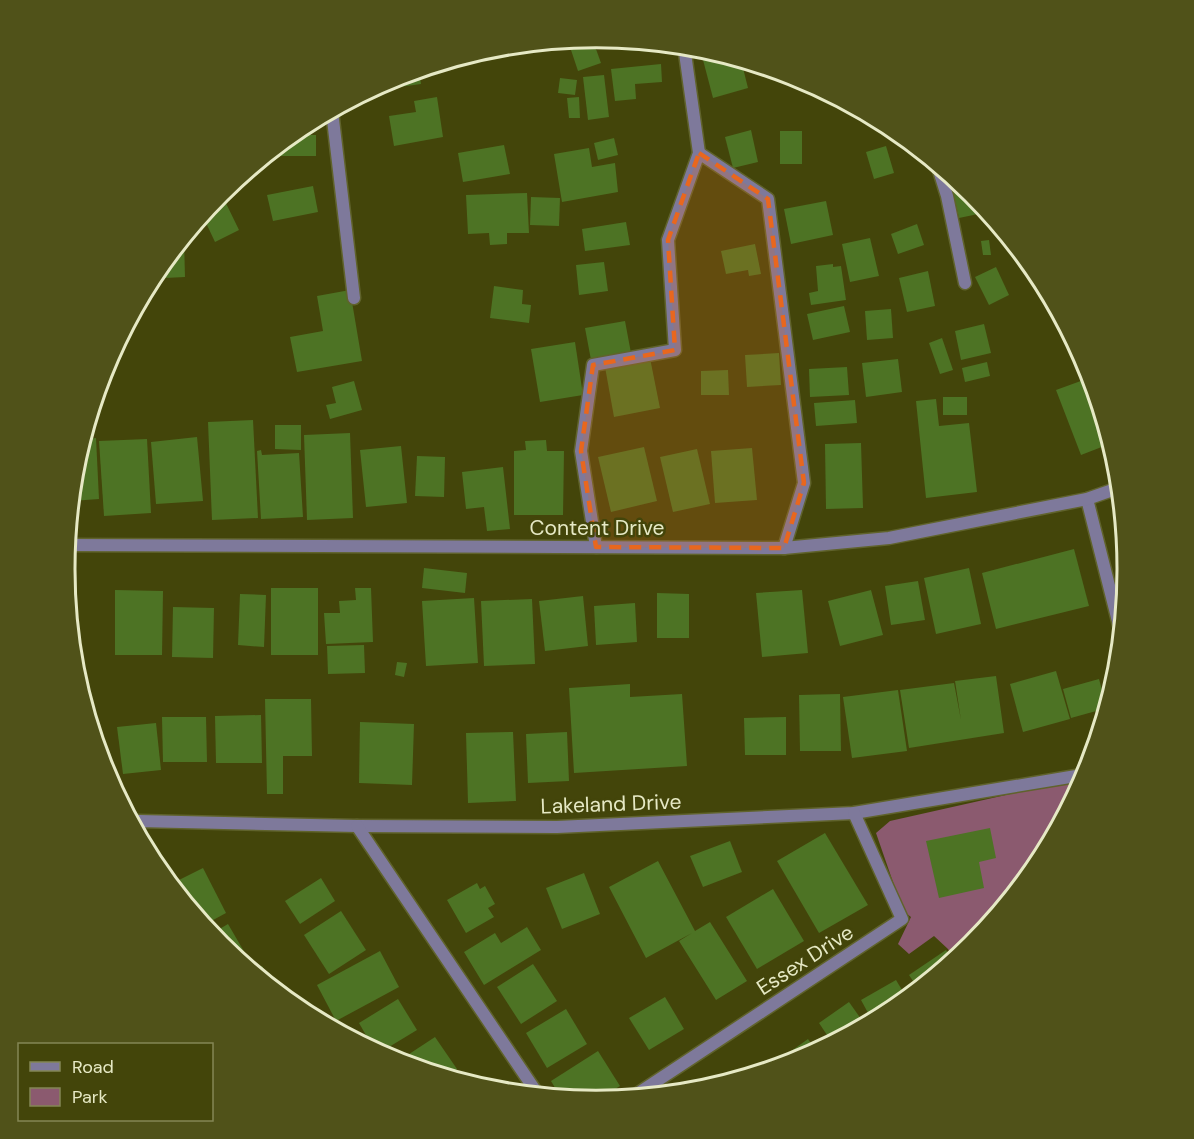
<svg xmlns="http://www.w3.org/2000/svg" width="1194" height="1139" font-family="'DM Sans',sans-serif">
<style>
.green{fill:#8b5a6f}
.building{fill:#4d7324}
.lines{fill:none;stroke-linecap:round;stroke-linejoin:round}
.minor-casing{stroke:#60632c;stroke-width:15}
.minor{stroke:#7e799b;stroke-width:12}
.marked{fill:#e8671e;fill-opacity:0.2;stroke:#e8671e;stroke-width:4.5;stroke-dasharray:12 8;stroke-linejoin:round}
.labels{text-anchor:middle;stroke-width:5;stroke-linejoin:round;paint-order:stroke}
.street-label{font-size:21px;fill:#e6e9c5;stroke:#43450a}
.rim{fill:none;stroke:#e6e9c5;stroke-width:3}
</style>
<rect width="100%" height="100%" fill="#43450a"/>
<polygon class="green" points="1084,781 1039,865 973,946 955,960 948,949 934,936 909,954 898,944 911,917 903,911 876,833 890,821 1024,791"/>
<g class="building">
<polygon points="592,38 601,63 578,71 569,44"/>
<polygon points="627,40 656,43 656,52 626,50"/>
<polygon points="717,53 741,60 748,88 713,98 702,56"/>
<polygon points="661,64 662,82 635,84 636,99 615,101 611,69"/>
<polygon points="419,70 421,84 377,90 377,87 394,78"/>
<polygon points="604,75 609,117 588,120 583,77"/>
<polygon points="560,78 577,80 575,95 558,93"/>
<polygon points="437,97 443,137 394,146 389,116 416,112 414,101"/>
<polygon points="579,97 580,118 569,118 567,98"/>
<polygon points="751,130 758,162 733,168 725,137"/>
<rect x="780" y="131" width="22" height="33"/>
<polygon points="292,135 316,135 316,156 278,156 278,147"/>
<polygon points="614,138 618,155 598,160 594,143"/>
<polygon points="504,145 510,174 463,182 458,153"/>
<polygon points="886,146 894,173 874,179 866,152"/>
<polygon points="589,148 592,167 615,163 618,192 562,202 554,154"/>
<polygon points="313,186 318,212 273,221 267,195"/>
<polygon points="968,189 980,202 983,213 959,218 953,192"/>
<polygon points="221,193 239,230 215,242 207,225 194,231 193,228"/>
<polygon points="527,193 529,233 507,233 507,244 490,245 489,233 468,234 466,195"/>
<polygon points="531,197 560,198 559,226 530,225"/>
<polygon points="826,201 833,235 791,244 784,209"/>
<polygon points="626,222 630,245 585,251 582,229"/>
<polygon points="917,224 924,245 898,254 891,234"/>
<polygon points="870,238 879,276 850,282 842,244"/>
<polygon points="184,239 185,277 165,278 165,262"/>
<polygon points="989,240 991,255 983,255 981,241"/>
<polygon points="755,244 761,274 749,276 748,270 726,274 721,251"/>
<polygon points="604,262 608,291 579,295 576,265"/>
<polygon points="833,264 833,267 841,266 846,300 811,305 809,293 818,291 816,266"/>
<polygon points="996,267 1009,295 989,305 975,277"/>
<polygon points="928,271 935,306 907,312 899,278"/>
<polygon points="494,286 523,290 522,304 531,305 529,323 490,318"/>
<polygon points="350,290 362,361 297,372 290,337 323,331 317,296"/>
<polygon points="844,306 850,332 813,340 807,314"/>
<polygon points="891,309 893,338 867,340 865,311"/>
<polygon points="625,321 631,353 591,360 585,328"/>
<polygon points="984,324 991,353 961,360 955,331"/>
<polygon points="942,338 953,370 940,374 929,343"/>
<polygon points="575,342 583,395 540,402 531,349"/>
<polygon points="779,353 781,385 747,387 745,355"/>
<polygon points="650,358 660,408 614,417 605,367"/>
<polygon points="898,359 902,392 866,397 862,363"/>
<polygon points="987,362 990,376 965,382 962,368"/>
<polygon points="847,367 849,395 810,397 809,369"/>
<polygon points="728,370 729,395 701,395 701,371"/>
<polygon points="1089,378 1112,443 1081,455 1056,390"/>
<polygon points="354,381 362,410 330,419 326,405 336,403 332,387"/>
<rect x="943" y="397" width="24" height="18"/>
<polygon points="936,399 939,426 969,423 977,492 926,498 916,401"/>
<polygon points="855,400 857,423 816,426 814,403"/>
<polygon points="253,420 258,518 212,520 208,422"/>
<polygon points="275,425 301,425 301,450 275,449"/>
<polygon points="350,433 353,518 307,520 304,435"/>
<polygon points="197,437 203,501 156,504 151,442"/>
<polygon points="96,438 99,499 72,501 75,465 83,439"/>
<polygon points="147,439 151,513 104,516 99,441"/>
<polygon points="546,440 547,451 564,451 563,515 514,515 514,451 526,450 525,441"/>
<polygon points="861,443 863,508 826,509 825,444"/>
<polygon points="401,446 407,503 366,507 360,450"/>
<polygon points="644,447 657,501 611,512 598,457"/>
<polygon points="752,448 757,500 715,503 711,451"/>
<polygon points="697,449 710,504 673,512 660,457"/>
<polygon points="261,450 262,455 299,453 303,517 261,519 257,451"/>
<polygon points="417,456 445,457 444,497 415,496"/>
<polygon points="503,467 510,529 487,531 484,507 466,509 462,472"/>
<polygon points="1074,549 1089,606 996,629 982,573"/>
<polygon points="424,568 467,573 465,593 422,588"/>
<polygon points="969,568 981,624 936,634 924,578"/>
<polygon points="918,581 925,620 891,625 885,586"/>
<rect x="271" y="588" width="47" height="67"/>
<polygon points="355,588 371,588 373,642 326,644 324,613 340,613 339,601 356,600"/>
<polygon points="115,590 163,591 162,655 115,655"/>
<polygon points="802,590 808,653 762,657 756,593"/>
<polygon points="871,590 883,635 840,646 828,601"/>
<polygon points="657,593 689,594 689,638 657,638"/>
<polygon points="240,594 266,595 264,647 238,645"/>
<polygon points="583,596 588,646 545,651 539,601"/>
<polygon points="474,598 478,663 426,666 422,601"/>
<polygon points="532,599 535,664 484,666 481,601"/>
<polygon points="635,603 637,642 596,645 594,606"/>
<polygon points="173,607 214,608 213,658 172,657"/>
<polygon points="364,645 365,673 328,674 327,646"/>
<polygon points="397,662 407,663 404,677 395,675"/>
<polygon points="1056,671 1070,719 1023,732 1010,684"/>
<polygon points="996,676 1004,733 909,748 900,690 954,683 961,720 955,681"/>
<polygon points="1099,679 1107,708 1071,718 1063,689"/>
<polygon points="630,684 630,697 682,694 687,766 574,773 569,688"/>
<polygon points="898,690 907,751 852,758 843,697"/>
<polygon points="840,694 841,751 800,751 799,695"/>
<polygon points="265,699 311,699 312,756 283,756 283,794 267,794"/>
<polygon points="261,715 262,763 216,763 215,716"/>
<polygon points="162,717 206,717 207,762 163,762"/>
<polygon points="786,717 786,755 745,755 744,718"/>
<polygon points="360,722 414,724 412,785 359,783"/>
<polygon points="156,723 161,770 123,774 117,727"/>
<polygon points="513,732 516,801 468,803 466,733"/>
<polygon points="567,732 569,781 528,783 526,734"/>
<polygon points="990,828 996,858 979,862 984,888 939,898 926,841"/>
<polygon points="825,833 868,905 819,933 777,861"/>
<polygon points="730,841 742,872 703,887 690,856"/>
<polygon points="658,861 695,931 710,922 747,981 716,1000 679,941 692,933 646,958 609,887"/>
<polygon points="203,868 226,913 204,925 171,884"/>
<polygon points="584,873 600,914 562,929 546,888"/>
<polygon points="321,878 335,901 300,924 285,901"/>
<polygon points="477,883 480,889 485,886 495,904 488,908 494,917 466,933 447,900"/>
<polygon points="773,889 804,941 757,969 726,917"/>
<polygon points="341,911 366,950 329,974 304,935"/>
<polygon points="228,924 249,960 243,964 221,945 211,934"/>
<polygon points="527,927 541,950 484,985 464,952 495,933 501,943"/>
<polygon points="946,950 954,962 919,990 909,975"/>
<polygon points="380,951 399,987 336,1021 317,985"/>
<polygon points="533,964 557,1001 521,1024 497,987"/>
<polygon points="262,966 275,990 252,971"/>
<polygon points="896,980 908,1000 892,1012 873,1022 861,1000"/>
<polygon points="665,997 684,1029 649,1050 629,1018"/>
<polygon points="398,999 417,1030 379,1053 375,1051 359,1023"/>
<polygon points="849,1002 866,1026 833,1044 819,1023"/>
<polygon points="566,1009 587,1044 547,1068 526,1033"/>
<polygon points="435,1037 457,1069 446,1077 397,1062"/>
<polygon points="808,1039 817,1052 800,1061 780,1067 776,1062"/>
<polygon points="598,1051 620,1086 596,1101 561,1098 551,1081"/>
</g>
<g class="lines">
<g class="minor-casing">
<g id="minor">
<polyline points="332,111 354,298"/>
<polyline points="699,153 768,199 804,483 784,548"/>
<polyline points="937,164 947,196 965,283"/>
<polyline points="1087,499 1122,637"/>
<polyline points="67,545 784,548 889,538 1087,499 1121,487"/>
<polyline points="596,547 581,451 593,365 675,350 668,240 699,153 684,46"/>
<polyline points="133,825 139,821 357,826 557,827 854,813 1088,774"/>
<polyline points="357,826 539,1096"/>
<polyline points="631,1098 902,919 854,813"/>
</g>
</g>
<use href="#minor" class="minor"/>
</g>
<path class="marked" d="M699,153L768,199L804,483L784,548L596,547L581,451L593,365L675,350L668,240Z"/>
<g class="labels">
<g class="street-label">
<text x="597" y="535">Content Drive</text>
<text transform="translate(611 804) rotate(-2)" y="7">Lakeland Drive</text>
<text transform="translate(805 960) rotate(-33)" y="7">Essex Drive</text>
</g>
</g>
<path d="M0 0H1194V1139H0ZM75 569a521 521 0 1 1 1042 0a521 521 0 1 1-1042 0Z" fill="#505219" fill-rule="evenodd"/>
<path class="rim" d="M75 569a521 521 0 1 1 1042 0a521 521 0 1 1-1042 0Z"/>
<rect x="18" y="1043" width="195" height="78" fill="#43450a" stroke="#848755" stroke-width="1.5"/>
<rect x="30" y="1062" width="30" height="9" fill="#7e799b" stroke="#848755" stroke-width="1.5"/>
<text x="72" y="1073" font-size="18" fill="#e6e9c5">Road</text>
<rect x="30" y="1088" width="30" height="18" fill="#8b5a6f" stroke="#848755" stroke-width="1.5"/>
<text x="72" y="1103" font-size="18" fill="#e6e9c5">Park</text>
</svg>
